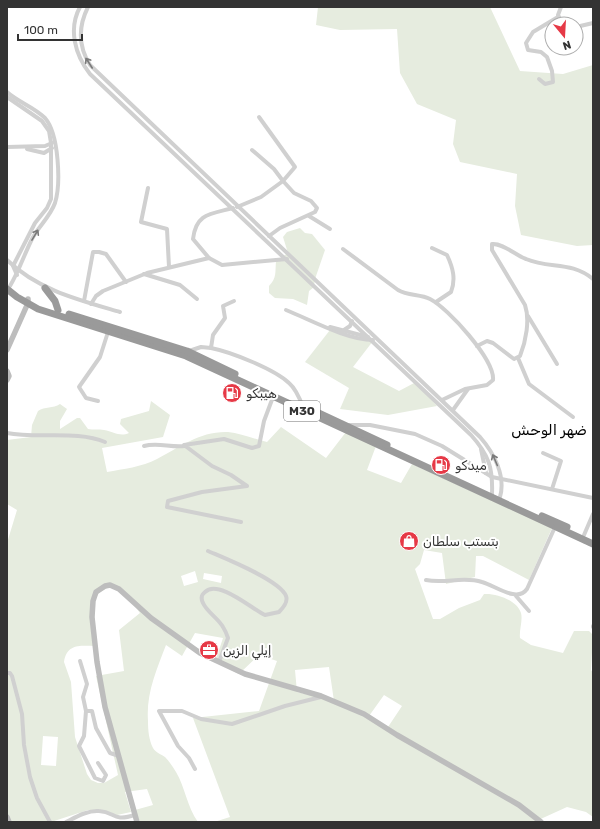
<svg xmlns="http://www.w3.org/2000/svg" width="600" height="829" font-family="Rubik,Vazirmatn,sans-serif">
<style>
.green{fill:#e6ecdf;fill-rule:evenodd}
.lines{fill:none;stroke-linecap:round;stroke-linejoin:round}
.street{stroke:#d0d0d0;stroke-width:4}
.secondary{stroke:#bdbdbd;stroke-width:5.5}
.highway{stroke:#9a9a9a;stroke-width:7}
.oneway{stroke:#7a7a7a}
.labels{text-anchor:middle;stroke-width:4;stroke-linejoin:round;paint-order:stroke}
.shield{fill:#fff;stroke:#707070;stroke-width:1}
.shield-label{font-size:12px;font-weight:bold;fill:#333}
.poi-label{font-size:13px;fill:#333;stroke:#fff;text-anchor:start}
.quarter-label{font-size:15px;fill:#000;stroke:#fff}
</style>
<rect width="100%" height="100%" fill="#fff"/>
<g class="green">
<polygon points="318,7 490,7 520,71 563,74 593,65 593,245 577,246 521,235 515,206 517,174 460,162 453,144 456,120 417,104 400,73 397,29 340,30 316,25"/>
<path d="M300,228L305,233L312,234L325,250L315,279L314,287L309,291L307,305L293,299L275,298L269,293V286C277,278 275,272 276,261L288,253L283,237L287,232Z"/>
<polygon points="330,330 373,341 353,367 399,391 416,382 437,406 388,415 340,409 349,388 305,362"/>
<path d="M151,401L170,415L163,437L102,448L107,472C123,469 142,467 157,459C180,447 200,431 228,432C240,433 254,439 267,442L281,427L326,458L346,432L376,446L367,470L401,483L412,464L552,528L529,580L483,556H476L475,577L446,584L442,553L424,550L420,564L415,569L433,619H440L459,608L480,600L484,594C496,593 517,600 521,613C523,620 519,630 520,638L531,645L563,653L574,631H589L593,635L591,670L593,673V817L586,812L567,807L534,822H214L230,817L193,718L259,711L277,661L259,655L239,674L215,662L223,638L195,633L182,656L166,645C156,671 146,694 148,721C148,731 149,740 153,748C156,753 161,754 165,757C169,761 173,767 176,772C185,787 187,807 198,822H140L135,810L153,805L147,789L125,792L131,812L117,815L88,810L51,822H7V543L17,510L7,504V440L31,437L32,425L38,411C45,406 53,409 60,404L67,409L60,421V429L77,418H80L88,429C93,430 99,429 104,430C114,432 120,437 129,433L120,424L121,419L149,411ZM195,571L198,582L184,586L181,576ZM204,573L222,576L221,583L203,579ZM107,588H121L140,613L119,630L124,671L96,676L118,775L104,783H98L91,780L87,774L75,737L71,682L64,662C67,643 81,646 95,646L94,601L99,593ZM329,667L334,701L297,692L295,670ZM384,695L402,706L388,727L369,716ZM43,736L58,737L56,766L41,765Z"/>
</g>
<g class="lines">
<g class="street">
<path d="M80,7C68,29 75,55 90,74L471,435C489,455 493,468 492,494"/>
<path d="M88,7C78,27 78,46 90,65L480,437C494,453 506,476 500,497"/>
<polyline points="561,7 558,15 560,19 575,24"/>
<polyline points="576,27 593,23"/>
<polyline points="548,30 552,30"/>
<polyline points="539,79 545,84 553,82 552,71 547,57 541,52 528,50 526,43 533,32 558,17"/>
<path d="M7,92C18,102 34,107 45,118C59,134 61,184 55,203C50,217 38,227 32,239C24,255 19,271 10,286"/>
<polyline points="7,97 42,121 49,131 51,143 51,199 47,208 35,223 13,266 17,275"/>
<polyline points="259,117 295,167 283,181 294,193 311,201 317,208 315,212 280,228 269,236"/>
<polyline points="7,147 45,146 52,143"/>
<polyline points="27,149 44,153 52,148"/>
<polyline points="148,188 141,222 167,229 169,267"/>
<polyline points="237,207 261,197 283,181 274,169 252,150"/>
<path d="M233,208C211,214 196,213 193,239L209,258L222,265L287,259"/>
<polyline points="309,216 330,229"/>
<path d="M432,248L447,255C453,268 456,279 451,292L436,302"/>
<path d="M343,249L398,290C408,296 420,294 430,299C448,308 495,360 493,380L487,385L465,389L442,400"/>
<path d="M7,260C38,290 79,300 120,312"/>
<polyline points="144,274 180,285 197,299"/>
<polyline points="84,301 93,252 99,252 106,254 126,282"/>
<polyline points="91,304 96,296 103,291 147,273 209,258"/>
<path d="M286,310C311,320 347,340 373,340"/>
<polyline points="528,316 557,364"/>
<polyline points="330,327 368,337"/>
<polyline points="344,330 350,326 352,321"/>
<path d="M477,346L487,341L493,343L514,359L520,356C526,341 530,320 525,305L492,250V244C503,243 515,255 526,259C550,269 571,261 593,279"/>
<path d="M211,348C231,352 274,369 289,383C296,389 300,399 303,407"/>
<polyline points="189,351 201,347 211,348 213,335 225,318 223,306 234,301"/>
<polyline points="518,358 529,384 573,417"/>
<polyline points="98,401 86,398 79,387 100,357 108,332"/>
<polyline points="453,410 468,389"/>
<polyline points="349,425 370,425 415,434 442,446 492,477 593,498"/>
<path d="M7,433C38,439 77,430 105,442"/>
<path d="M144,446C158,442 171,448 185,446"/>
<polyline points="481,449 486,473"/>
<polyline points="543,453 561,461 552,489"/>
<polyline points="241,522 167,507 168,501 202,492 247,486 231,475 212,466 184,445 224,439 252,448 259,446 264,421 273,397"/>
<polyline points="584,535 593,514"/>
<path d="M208,551C224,558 280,580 286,596C288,601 283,608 279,612L265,615C252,609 218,579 205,592C201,595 201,599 203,603C207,612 218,618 223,627C225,630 227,635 228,638L219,662"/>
<path d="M426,580C445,584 463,576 482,582C496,586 517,603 527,589L555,527"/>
<polyline points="516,596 529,611"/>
<polyline points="593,627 593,626"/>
<polyline points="80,661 87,684 83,697 86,711"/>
<polyline points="7,673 10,673 12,676 22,714 24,745 30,777 37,798 50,822"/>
<polyline points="98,763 106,775 103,781 95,778 79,746 84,736 86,711 92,711 96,728 110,753 119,756"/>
<polyline points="195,769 189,758 178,746 159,711 182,711 201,719 232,724 285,706 321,697"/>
<path d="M66,822C76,817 88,810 99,811C116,812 112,822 135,815"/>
</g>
<g class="secondary">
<polyline points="7,350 28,303 28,299"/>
<polyline points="7,371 9,376 7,380"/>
<polyline points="7,817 9,822"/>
<polyline points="137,822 105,707 97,662 92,617 93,601 96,592 105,586 110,585 119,589 151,618 200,653 245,674 321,696 364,714 397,735 519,805 541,822"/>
</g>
<g class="highway">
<polyline points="45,288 55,301 58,310"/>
<polyline points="7,289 17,297 38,309 186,356 593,544"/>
<polyline points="69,314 187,351 235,374"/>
<polyline points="310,409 387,445"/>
<polyline points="542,516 567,527"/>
</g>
</g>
<defs><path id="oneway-shaft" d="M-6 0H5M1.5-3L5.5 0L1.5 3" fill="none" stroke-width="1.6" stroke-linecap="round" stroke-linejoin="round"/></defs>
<g class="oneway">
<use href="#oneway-shaft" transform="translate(89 63) rotate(-123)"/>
<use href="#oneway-shaft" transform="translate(35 235) rotate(-59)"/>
<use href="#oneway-shaft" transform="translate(495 460) rotate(-113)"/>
</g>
<defs>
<g id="fuel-disc" transform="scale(1)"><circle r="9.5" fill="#e63946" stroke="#fff"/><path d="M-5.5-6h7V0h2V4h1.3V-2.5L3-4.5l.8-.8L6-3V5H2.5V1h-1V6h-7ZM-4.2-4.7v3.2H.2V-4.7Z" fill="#fff"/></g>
<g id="shop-disc" transform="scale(1)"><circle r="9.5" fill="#e63946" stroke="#fff"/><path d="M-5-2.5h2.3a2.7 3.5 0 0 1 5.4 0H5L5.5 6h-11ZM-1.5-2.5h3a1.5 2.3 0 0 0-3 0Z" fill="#fff"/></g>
<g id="office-disc" transform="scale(1)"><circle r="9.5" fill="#e63946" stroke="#fff"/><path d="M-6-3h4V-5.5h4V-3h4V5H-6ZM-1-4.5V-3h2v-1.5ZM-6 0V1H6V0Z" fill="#fff"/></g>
</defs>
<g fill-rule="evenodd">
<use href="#fuel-disc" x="232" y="393"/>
<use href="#fuel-disc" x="441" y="465"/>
<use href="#shop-disc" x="409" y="541"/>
<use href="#office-disc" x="209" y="650"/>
</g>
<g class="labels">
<rect class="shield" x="284" y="401" width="36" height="20" rx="3"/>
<g class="shield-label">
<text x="302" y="415">M30</text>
</g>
<g class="poi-label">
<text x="246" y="398">هيبكو</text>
<text x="455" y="470">ميدكو</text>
<text x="423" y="546">بتستب سلطان</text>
<text x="223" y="655">إيلي الزين</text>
</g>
<g class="quarter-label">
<text x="549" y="435">ضهر الوحش</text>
</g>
</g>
<rect width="600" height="829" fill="none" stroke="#333333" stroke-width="16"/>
<g transform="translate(564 36) rotate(162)"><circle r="19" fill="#ffffff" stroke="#adadad"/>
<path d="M0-3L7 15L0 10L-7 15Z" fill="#e63946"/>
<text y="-6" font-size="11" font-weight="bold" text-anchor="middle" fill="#333333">N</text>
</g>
<path d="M18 34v6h64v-6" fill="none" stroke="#333333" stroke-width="2"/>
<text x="24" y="34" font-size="12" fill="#333333" stroke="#ffffff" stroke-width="3" paint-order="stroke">100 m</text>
</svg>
